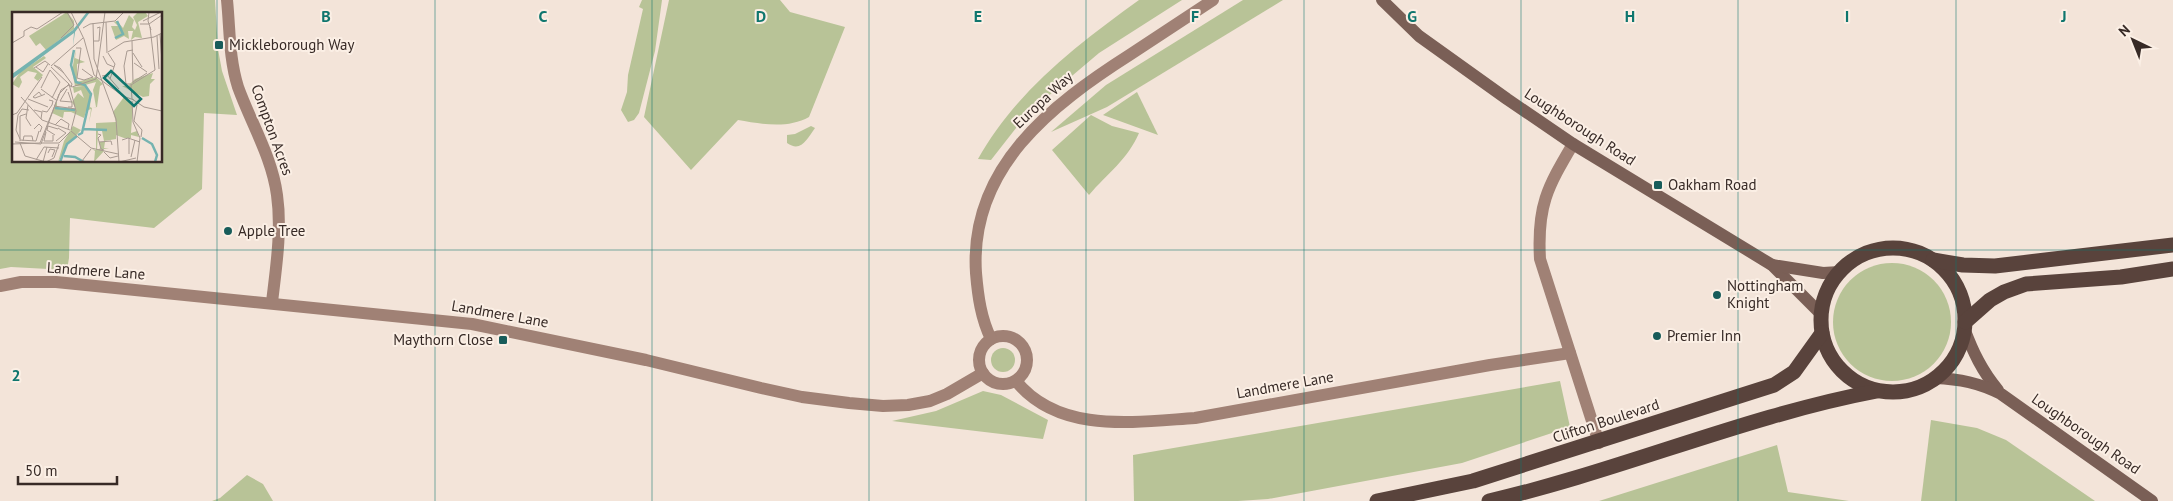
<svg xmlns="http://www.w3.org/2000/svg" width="2173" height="501" font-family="'PT Sans',sans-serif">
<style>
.green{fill:#b8c397;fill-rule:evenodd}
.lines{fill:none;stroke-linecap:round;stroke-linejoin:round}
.secondary{stroke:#a08175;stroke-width:12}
.primary{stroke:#7a5f56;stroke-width:12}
.highway{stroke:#59433c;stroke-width:15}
.grid{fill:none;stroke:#0f766e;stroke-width:1;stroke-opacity:0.55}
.poi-dot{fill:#185c5a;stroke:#fbefe5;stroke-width:2}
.labels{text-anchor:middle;stroke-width:4;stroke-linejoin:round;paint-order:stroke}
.poi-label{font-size:15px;fill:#372a26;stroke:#fbefe5;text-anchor:start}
.street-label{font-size:15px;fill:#372a26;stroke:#fbefe5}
.inset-river{fill:none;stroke:#75b3b0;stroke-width:2.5}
.inset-road{fill:none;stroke:#a89a91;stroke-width:1}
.view{fill:#0f766e;fill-opacity:0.15;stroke:#0f766e;stroke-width:2.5}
.inset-edge{fill:none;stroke:#372a26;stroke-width:2.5}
.grid-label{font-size:16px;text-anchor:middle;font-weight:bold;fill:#0f766e;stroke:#fbefe5;stroke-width:4;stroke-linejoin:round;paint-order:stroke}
</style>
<rect width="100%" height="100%" fill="#f3e4d9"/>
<g class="green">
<path d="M0,0H215L218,49L222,71L237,115L204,113L202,189L154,228L70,218L69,258L67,270L11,267L0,269ZM14,14H161V161H14Z"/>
<polygon points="642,0 662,0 655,51 639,113 634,120 628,122 621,110 627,92 628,75 643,9 639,7"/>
<path d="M669,0H780L790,12L845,27L809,117C788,129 761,124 738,120L691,170L644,117Z"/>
<path d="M1139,0H1182L1099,53L1027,114L991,160L978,159C1015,92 1078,44 1139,0Z"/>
<polygon points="1243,0 1283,0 1107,107 1051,132 1106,85"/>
<polygon points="1137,92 1158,135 1103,115"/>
<path d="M1091,115L1112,126L1139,133C1128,159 1107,174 1089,195L1052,150Z"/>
<path d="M811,126L815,128C807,139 801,153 787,143V135L795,134Z"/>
<circle cx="1892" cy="322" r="59"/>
<circle cx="1003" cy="360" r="12"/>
<polygon points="1560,381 1570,427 1462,463 1268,499 1238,501 1134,501 1133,455"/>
<polygon points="983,391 1001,395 1048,420 1043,439 892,421 936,411"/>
<polygon points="1931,420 1977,428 2006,440 2095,501 1921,501"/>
<polygon points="1777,445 1788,492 1849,501 1599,501"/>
<polygon points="247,475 263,484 273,501 212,501 220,498"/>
</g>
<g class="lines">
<g class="secondary">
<path d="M227,0C230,30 229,58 238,87C251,123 272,157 277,195C282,230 276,268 272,302"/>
<path d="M1573,144C1547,188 1537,206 1540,259L1599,443"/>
<polyline points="0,286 21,282 56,282 472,324 646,360 761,388 802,397 849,403 883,406 908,405 930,401 947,394 983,373"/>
<circle cx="1003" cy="360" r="24"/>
<path d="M991,339C981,318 978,297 976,273C969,168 1051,105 1131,54C1158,36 1186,18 1213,0"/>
<path d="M1016,381C1059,434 1134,422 1195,418L1490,365L1570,353"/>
</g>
<g class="primary">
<polyline points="1382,0 1419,36 1507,99 1573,144 1772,265 1821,314"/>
<polyline points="1772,265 1823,273 1840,272"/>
<path d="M1964,328C1973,352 1982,371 1998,390"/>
<path d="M1935,378C1960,379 1979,383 2001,394L2152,501"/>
</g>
<g class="highway">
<circle cx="1893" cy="320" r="72"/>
<polyline points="1933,260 1963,265 1995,266 2173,245"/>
<polyline points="1965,322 1990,300 2004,292 2026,284 2121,277 2173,269"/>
<polyline points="1377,501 1473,481 1774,385 1794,372 1822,333"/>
<path d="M1489,501C1620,471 1745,416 1877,391"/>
</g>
</g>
<path class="grid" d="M217,0V501M435,0V501M652,0V501M869,0V501M1086,0V501M1304,0V501M1521,0V501M1738,0V501M1956,0V501M0,250H2173"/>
<g class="poi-dot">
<rect x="214" y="40" width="10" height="10" rx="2.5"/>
<rect x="1653" y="180" width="10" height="10" rx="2.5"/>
<circle cx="228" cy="231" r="5"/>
<circle cx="1717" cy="295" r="5"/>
<circle cx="1657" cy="336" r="5"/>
<rect x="498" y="335" width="10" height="10" rx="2.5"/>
</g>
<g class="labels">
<g class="poi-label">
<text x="229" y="50">Mickleborough Way</text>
<text x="1668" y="190">Oakham Road</text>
<text x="238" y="236">Apple Tree</text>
<text x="1727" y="291">Nottingham<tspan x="1727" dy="17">Knight</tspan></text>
<text x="1667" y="341">Premier Inn</text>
<text x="493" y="345" text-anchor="end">Maythorn Close</text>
</g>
<g class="street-label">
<text transform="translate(1043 100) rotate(-43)" y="5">Europa Way</text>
<text transform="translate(1580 127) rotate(33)" y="5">Loughborough Road</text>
<text transform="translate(272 130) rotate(70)" y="5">Compton Acres</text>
<text transform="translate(96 271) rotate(4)" y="5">Landmere Lane</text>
<text transform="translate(500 314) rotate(10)" y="5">Landmere Lane</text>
<text transform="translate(1285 385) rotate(-10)" y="5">Landmere Lane</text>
<text transform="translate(1606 421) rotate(-18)" y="5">Clifton Boulevard</text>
<text transform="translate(2086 434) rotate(35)" y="5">Loughborough Road</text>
</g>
</g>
<g transform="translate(12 12)">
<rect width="150" height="150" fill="#f3e4d9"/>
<path d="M55,0L62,9V17L34,38L28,31L24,34L17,24ZM126,0H133L136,4L126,10L130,26L123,25L119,28L121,19H116L117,27L112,24L104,28L99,14H106L102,10L105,9L111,16L117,3L122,8L120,15L123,18L125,13L121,5ZM64,36L63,46L73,50L65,52V70L84,65L91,72L88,74L85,95L80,96L77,111L79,97L74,99L72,106L59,100H52L51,106L40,101L45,89V96L56,98L64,97L60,90L66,81L72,86L69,78L62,81L61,75L71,74H63L60,59ZM84,70L81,78L84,95L80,96L78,95L79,82L73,73ZM32,44L34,46L21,55L31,63L26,69L22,66L25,61L16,59L8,65L10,70L7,76L0,72L8,60ZM141,61L139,67H143L138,72L137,84L131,85L110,74H116L123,67ZM112,85L121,91L119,121L125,119L127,125L119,123V126H112L104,123V127L92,129L90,119H86L85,138L89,136L87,130H93L92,136L97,137H89L92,139L82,150L83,139L80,137L84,138V111L104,110L101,100ZM61,114L69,118L56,132L46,150L52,129Z" fill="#b8c397" fill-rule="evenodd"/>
<path d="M75,0H78L63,20L61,34L62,21L0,67V62L61,18Z" fill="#75b3b0"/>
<path class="inset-river" d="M103,26L111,22L105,9M62,38L59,53L64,70L73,73L79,82L70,121L66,123M43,96L63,98M71,117L95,118M130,126L140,132L145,143L143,150M52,144L63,145L72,150M48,150L55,132L65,124"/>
<path class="inset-road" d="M59,0L72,27L82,63L111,84L122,88M137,0L136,9L139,18M131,9L149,0M94,10L95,41M81,11L82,47L104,107L107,150M128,12H137L150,3M71,16L78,12L103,9L112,0M148,22L150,50M145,24L147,57M49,26L62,13L55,0M82,29H87L88,15L85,16M120,29L121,71M0,31L12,24V19L19,15L25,17L51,0M64,36H69L65,66L72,68L81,65L70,57M96,40L112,30L142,25L150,21M96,41L103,52L98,67M121,41L130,55M91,44L95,52L102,55M122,51L135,60M39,54L71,26M24,55L31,60L36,52M39,55L57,72M22,56L33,49L38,53M48,56L42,53L52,61M48,56L60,72L59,75M90,64L95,63L107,77M121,70L135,61M119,72H114L112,54L115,39L121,38M29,76L38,58L48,70L40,86M29,77L44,88M55,77L48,89L60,90M56,80L60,91V95H56M30,84L27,80L21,85L23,86L31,83L33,82M9,85L30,108L58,118M16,87L36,95M120,87L119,73L143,58L138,15M120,87L132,95L150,99M120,89L121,110L128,126L125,150M16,93L14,106L19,114M125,93L122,109L130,118L129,125M42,94L64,97M22,98L30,100L29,107M30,99L35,100L40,93L41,89L37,88M0,103L5,101L30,65M43,113L49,107L57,112L56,117M22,117L27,112L30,115L28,120M59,119L79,136L106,142M34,120L32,129H41V123M86,122L89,123L86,126L89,137L92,138M43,123L35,118L36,114L46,117M8,127L4,118L6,103L10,97L17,98M8,128L24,129L27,119M110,128L116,126L128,130M8,129V104L14,102M11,129L12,124H20L21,129M44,129L54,121L46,116M3,130L29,132L47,82L57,72L64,99L59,118M87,130L99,129L100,133M8,131L13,144L34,150L42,146L47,132M29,131H47L58,120M0,132L28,131L49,78L57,73L60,75L84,67L93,0M92,140L98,146L106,144M36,141L38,137L43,138L40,145M117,142V126M119,145L123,128M24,148L32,135L47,136M70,149L79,137M31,150L35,135M107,150L124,146"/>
<path class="view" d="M99,59L129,87L122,94L92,66Z"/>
<rect width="150" height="150" class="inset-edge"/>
</g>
<g class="grid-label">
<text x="326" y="22">B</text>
<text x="543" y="22">C</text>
<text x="761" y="22">D</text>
<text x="978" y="22">E</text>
<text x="1195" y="22">F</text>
<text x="1412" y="22">G</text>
<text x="1630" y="22">H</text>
<text x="1847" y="22">I</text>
<text x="2064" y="22">J</text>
<text x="16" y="381">2</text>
</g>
<g transform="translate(2133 40) rotate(317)" stroke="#fbefe5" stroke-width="4" paint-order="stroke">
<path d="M0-4L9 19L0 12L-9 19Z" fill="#372a26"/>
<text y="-8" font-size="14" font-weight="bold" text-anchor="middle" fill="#372a26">N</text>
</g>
<path d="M18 476v8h99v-8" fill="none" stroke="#372a26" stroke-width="2.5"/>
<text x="25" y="476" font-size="15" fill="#372a26" stroke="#fbefe5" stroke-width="4" paint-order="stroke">50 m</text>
</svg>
